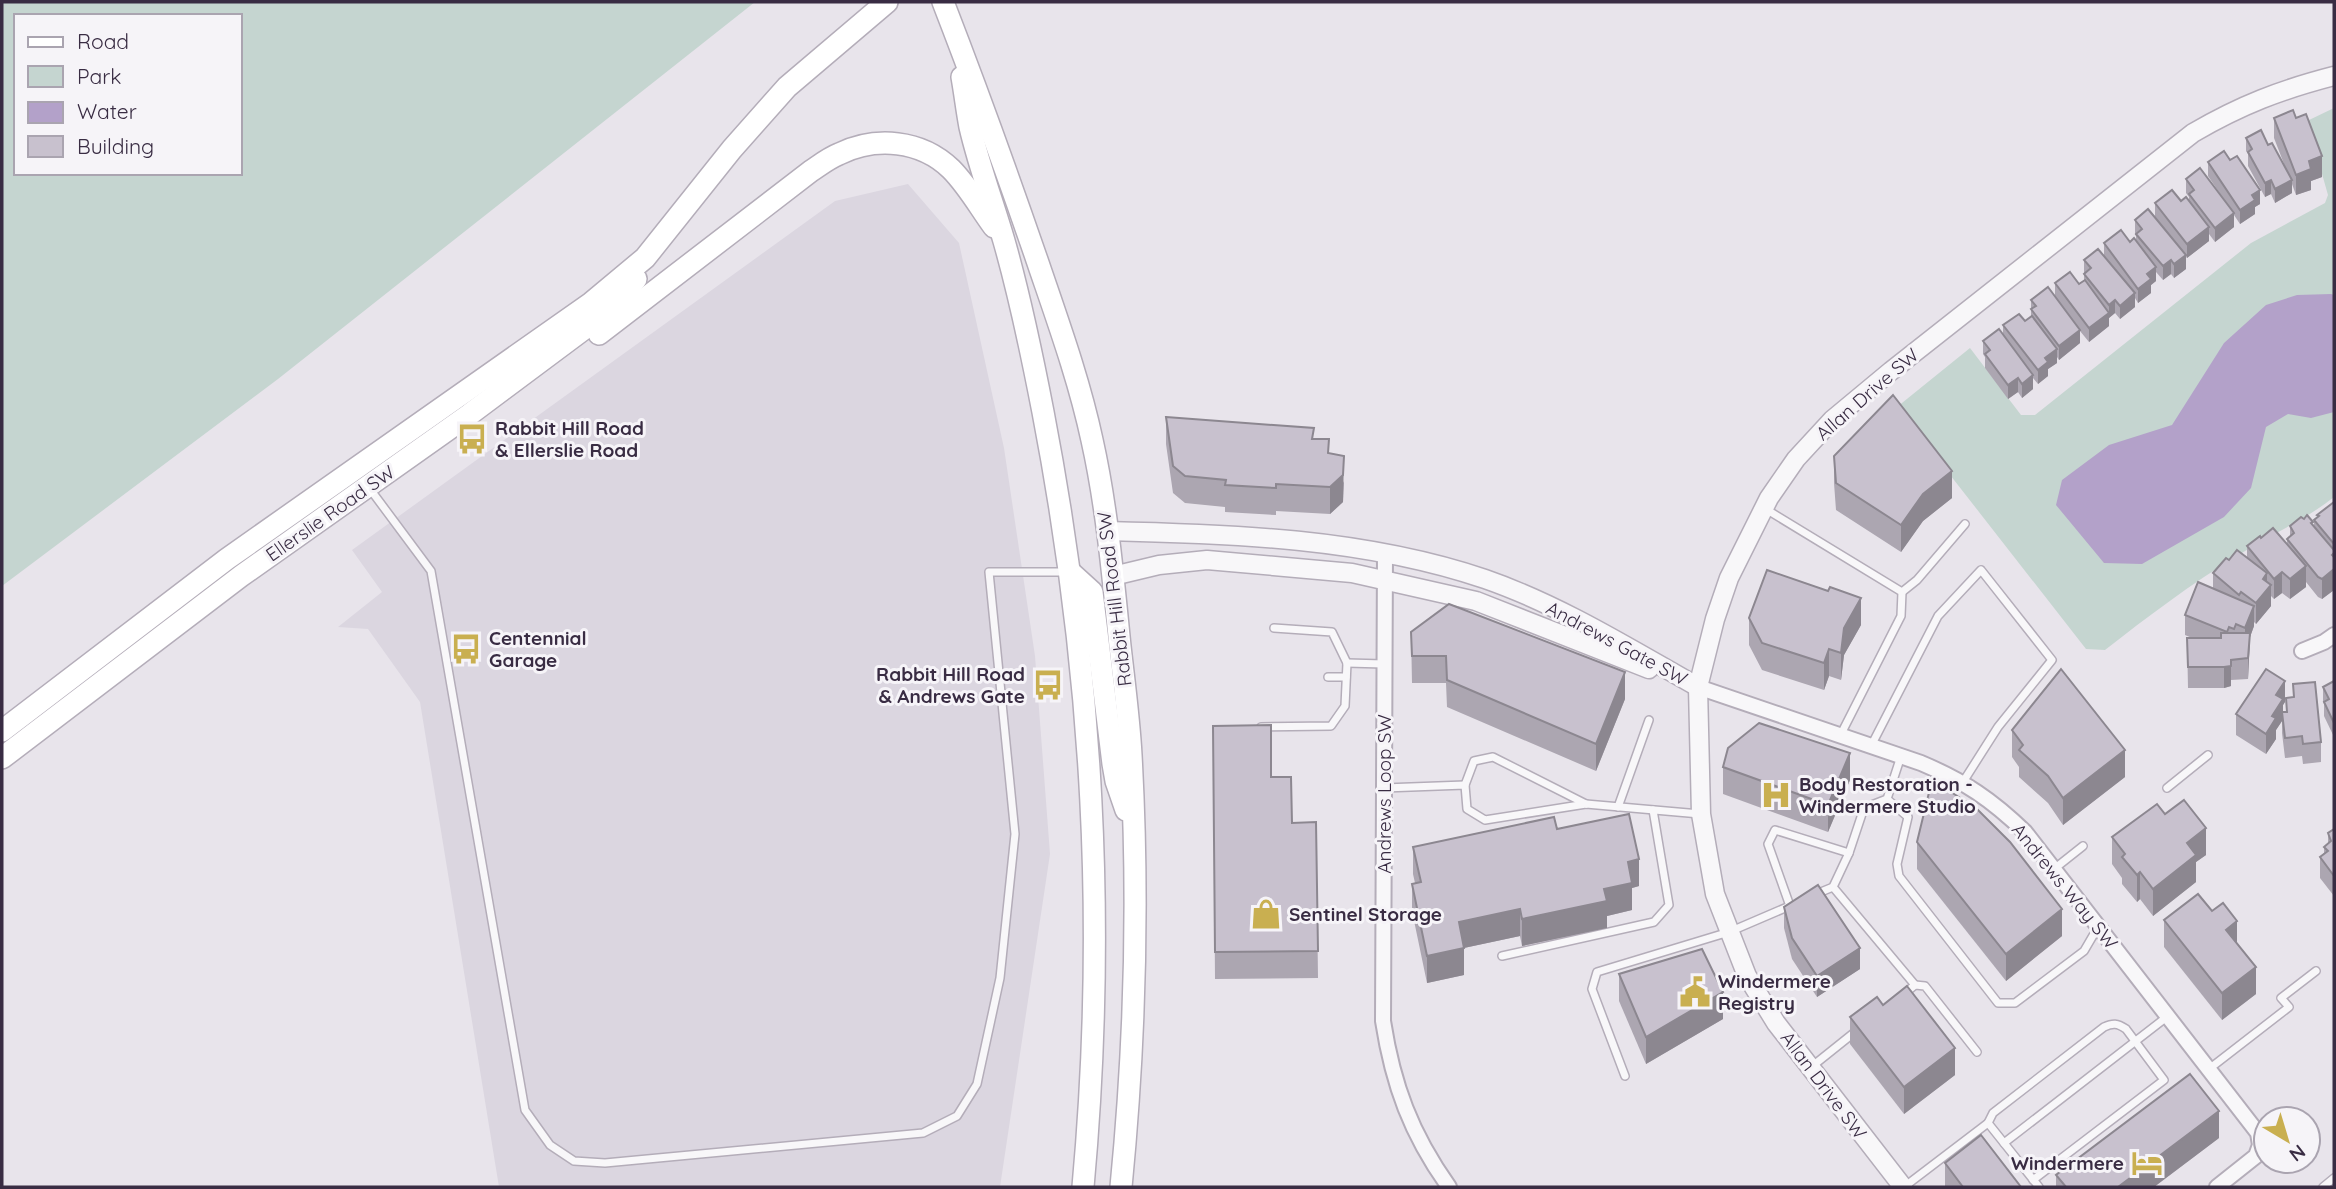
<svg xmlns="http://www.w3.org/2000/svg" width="2336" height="1189" font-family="Quicksand,sans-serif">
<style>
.built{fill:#dbd6e0}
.green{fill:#c5d5d0;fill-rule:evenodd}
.water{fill:#b3a1c9}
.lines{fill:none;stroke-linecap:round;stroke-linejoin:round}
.service-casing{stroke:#b4adb9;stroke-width:10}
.minor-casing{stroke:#b4adb9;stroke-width:18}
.tertiary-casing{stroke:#b4adb9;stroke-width:21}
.secondary-casing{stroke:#b4adb9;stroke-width:24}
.service{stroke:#f8f7f9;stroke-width:7}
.minor{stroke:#f8f7f9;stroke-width:14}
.tertiary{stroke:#f8f7f9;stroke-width:18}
.secondary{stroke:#fff;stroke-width:21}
.wall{fill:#aca6b1}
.shaded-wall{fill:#8c8790}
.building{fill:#c8c1ce;stroke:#8c8790;stroke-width:2}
.labels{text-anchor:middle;stroke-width:6;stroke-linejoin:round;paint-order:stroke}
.street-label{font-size:19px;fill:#392c43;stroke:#f6f4f8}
.poi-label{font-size:19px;font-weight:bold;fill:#392c43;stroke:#f6f4f8;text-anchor:start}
</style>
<rect width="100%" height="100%" fill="#e8e4eb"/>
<polygon class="built" points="908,184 959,243 1004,448 1035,656 1050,854 1000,1187 499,1187 420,702 368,629 338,627 382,592 352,550 835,201"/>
<g class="green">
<path d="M2,2H755L278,379L2,586ZM16,16H240V173H16Z"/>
<path d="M2334,108V497C2304,521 2269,535 2237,556C2191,584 2147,617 2105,650L2086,649L1897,407L1970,348L2021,415H2035L2251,243L2325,203L2328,195L2307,121Z"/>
</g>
<polygon class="water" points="2331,294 2334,295 2334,412 2311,418 2288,414 2266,427 2251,488 2224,517 2142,564 2104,563 2056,505 2062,480 2109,445 2172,425 2224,343 2266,305 2297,295"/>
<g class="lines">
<g class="service-casing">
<g id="service">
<polyline points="370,489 431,571 525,1110 550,1145 574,1161 605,1163 923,1133 957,1116 977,1084 1000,978 1015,834 989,572 1066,572"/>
<polyline points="1764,508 1902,592 1901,616 1840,736"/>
<polyline points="1902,592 1917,580 1965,524"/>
<polyline points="1347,663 1384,664"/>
<polyline points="1328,677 1346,677"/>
<polyline points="1261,727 1331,726 1345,706 1347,663 1332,632 1274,628"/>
<polyline points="1871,746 1938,616 1981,570 2052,660 1998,727 1963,782"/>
<polyline points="1465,785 1474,761 1493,757 1586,804"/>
<polyline points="1384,788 1465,785 1467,809 1485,820 1586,804 1700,814"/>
<polyline points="2167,788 2208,755"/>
<polyline points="1887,799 1908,817 1897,864 1899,876 1998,1003 2015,1003 2084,951 2098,927"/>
<polyline points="1618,807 1649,720"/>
<polyline points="2054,869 2083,846"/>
<polyline points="1833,887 1915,985 1903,995"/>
<polyline points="1816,894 1833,887 1849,853 1864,808 1887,799 1901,756"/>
<polyline points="1790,906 1768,844 1775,830 1849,853"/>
<polyline points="1502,956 1654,922 1669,905 1653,810"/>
<polyline points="1915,985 1925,986 1977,1052"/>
<polyline points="1810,1068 1855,1032"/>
<polyline points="2209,1069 2289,1007 2281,998 2316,971"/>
<polyline points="1625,1076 1592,989 1597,972 1729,932 1792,905"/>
<polyline points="1988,1123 2004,1143"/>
<path d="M1904,1187L1988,1123L1993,1113L2104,1027C2113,1023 2117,1023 2126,1029L2164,1080L2033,1180"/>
<polyline points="2039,1187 2004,1143 2168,1016"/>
<polyline points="2323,1187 2334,1178"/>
</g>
</g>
<g class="minor-casing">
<g id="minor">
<path d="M1385,554L1383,1021C1393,1085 1411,1134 1449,1187"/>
<polyline points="2302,651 2324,642 2334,635"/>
<path d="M1698,687L1921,763C1964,781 1992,800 2025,832L2258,1133L2260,1145L2256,1156L2217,1187"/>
</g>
</g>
<g class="tertiary-casing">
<g id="tertiary">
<path d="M1107,531C1233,534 1364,538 1485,579C1560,605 1629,648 1698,687"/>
<polyline points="1113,576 1159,565 1207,560 1352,573 1476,601 1649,669"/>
<path d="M1903,1187L1776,1023L1747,976L1715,894L1701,814L1698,687L1715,619L1729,578L1769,498L1796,459L1832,420L1891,371L2193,133C2241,105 2280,90 2334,76"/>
</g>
</g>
<g class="secondary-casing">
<g id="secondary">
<path d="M943,2C976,87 1007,173 1037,260C1057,319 1079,379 1092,440C1107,507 1113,577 1120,646C1124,682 1129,718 1131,755C1139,899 1135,1044 1121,1187"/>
<path d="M962,77C965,94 967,111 970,127C979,166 993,203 1004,241C1020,297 1032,355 1043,412C1093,672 1107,924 1083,1187"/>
<path d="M599,334L811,171C820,165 829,158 839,154C876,136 921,140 951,169C968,186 980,208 994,227"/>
<polyline points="1070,572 1092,592 1113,764 1116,781 1126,810"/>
<polyline points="2,731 227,559 591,303 645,258 732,149 787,87 887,2"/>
<polyline points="2,758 241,576 470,414 608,311 636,279"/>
</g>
</g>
<use href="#service" class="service"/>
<use href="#minor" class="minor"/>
<use href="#tertiary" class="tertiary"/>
<use href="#secondary" class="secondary"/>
</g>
<g class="wall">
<polygon points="2274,118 2322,177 2311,181 2311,190 2296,195 2292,184 2292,193 2275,203 2271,194 2265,197 2248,166 2248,154 2246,151 2246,138 2268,145 2286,169 2274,138"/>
<polygon points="2208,162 2260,204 2255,207 2255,214 2240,224 2234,215 2234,227 2215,242 2209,234 2209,241 2187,258 2186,257 2186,269 2174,278 2171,274 2163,280 2156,272 2156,281 2151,285 2151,293 2138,303 2135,298 2135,307 2120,319 2115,313 2109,318 2109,326 2089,342 2080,331 2080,343 2059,360 2057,357 2057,363 2048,369 2048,376 2038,384 2033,378 2033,389 2022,398 2018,392 2008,399 1985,368 1985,357 1983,354 1983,341 2003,335 2003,325 2025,321 2031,316 2031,300 2055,296 2055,283 2079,284 2084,280 2084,260 2104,256 2104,243 2136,241 2136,236 2135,234 2135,220 2155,217 2155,203 2181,201 2189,202 2189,197 2186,193 2186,179 2227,204 2208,176"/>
<polygon points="1166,417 1314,439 1329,453 1344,483 1343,502 1330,514 1276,511 1276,515 1225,512 1225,507 1185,503 1173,493 1166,444"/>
<polygon points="1834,456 1952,498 1923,521 1901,552 1836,510 1834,483"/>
<polygon points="2334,502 2334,590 2322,599 2318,597 2306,582 2306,587 2290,599 2282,593 2274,599 2271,596 2271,606 2256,624 2254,622 2254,626 2250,637 2248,679 2231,680 2231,686 2224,688 2188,688 2187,638 2192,638 2185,635 2185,615 2213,589 2213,573 2229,560 2247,557 2247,546 2261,538 2287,545 2287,539 2290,536 2290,526 2313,525 2314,526 2314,520 2317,517 2317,515"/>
<polygon points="1749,618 1861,625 1844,655 1841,680 1829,676 1824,690 1762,670 1749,645"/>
<polygon points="1411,632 1625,699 1596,771 1447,707 1446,683 1412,683"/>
<polygon points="2334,681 2334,737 2324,716 2324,704 2323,701 2323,687"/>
<polygon points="2293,684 2321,742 2321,762 2303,764 2302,756 2285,758 2282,733 2282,721 2276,730 2276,739 2266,754 2236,735 2236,714 2285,702 2283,705 2283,712 2286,712 2286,698 2293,697"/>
<polygon points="1213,726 1271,777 1292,823 1316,822 1318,978 1215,979"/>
<polygon points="2012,730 2125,777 2063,825 2048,803 2019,777 2019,767 2012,757"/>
<polygon points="1723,767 1850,780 1828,832 1723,794"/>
<polygon points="2165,814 2206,855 2196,862 2196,882 2153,916 2140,899 2137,902 2122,884 2122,878 2112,864 2112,837"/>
<polygon points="1557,829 1639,886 1632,888 1632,910 1607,916 1607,928 1522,946 1520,936 1464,948 1464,975 1427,983 1412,911 1412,884 1415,883 1413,874 1413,847"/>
<polygon points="2334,829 2334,896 2320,878 2320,857 2324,853 2324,847 2328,844 2328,833"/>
<polygon points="1917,842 2062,936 2006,981 1917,869"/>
<polygon points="1784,907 1860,969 1817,997 1792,959 1784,928"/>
<polygon points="2164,920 2256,994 2222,1020 2164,947"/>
<polygon points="1619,974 1723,1019 1646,1064 1619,1001"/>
<polygon points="1883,1005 1955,1075 1904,1114 1850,1044 1850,1017"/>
<polygon points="2219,1138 2154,1187 2056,1187 2056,1175"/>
<polygon points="1945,1163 2021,1187 1945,1187"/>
</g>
<g class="shaded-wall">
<polygon points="2322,156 2322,177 2311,181 2311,190 2296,195 2296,175 2309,161"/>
<polygon points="2271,180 2271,194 2265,197 2265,183"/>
<polygon points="2292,180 2292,193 2275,203 2275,189"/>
<polygon points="2260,190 2260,204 2255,207 2255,214 2240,224 2240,210 2252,195"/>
<polygon points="2234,213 2234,227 2215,242 2215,228"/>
<polygon points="2209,227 2209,241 2187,258 2187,244"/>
<polygon points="2186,255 2186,269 2174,278 2174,264"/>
<polygon points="2171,260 2171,274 2163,280 2163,266"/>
<polygon points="2156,267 2156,281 2151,285 2151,293 2138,303 2138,289 2147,274"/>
<polygon points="2135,293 2135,307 2120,319 2120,306"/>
<polygon points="2115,300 2115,313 2109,318 2109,305"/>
<polygon points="2109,313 2109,326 2089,342 2089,328"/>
<polygon points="2080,330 2080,343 2059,360 2059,346"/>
<polygon points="2057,349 2057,363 2048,369 2048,376 2038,384 2038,370 2045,358"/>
<polygon points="2033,375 2033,389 2022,398 2022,384"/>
<polygon points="2018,378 2018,392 2008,399 2008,385"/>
<polygon points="1344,456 1343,502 1330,514 1330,487"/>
<polygon points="1952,471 1952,498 1923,521 1901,552 1901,525 1923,494"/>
<polygon points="2334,553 2334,590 2322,599 2322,579 2332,555"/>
<polygon points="2306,566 2306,587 2290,599 2290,579"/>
<polygon points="2282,572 2282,593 2274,599 2274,579"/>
<polygon points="2267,573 2267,590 2271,585 2271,606 2256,624 2256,603 2263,579"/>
<polygon points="1861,598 1861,625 1844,655 1841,680 1841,653 1844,628"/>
<polygon points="2254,606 2254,626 2250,637 2248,679 2248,658 2245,648 2245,628"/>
<polygon points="1829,649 1829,676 1824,690 1824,663"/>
<polygon points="2231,666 2231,686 2224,688 2224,667"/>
<polygon points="1625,672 1625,699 1596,771 1596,744"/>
<polygon points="2285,681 2285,702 2283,705 2283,720 2282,712 2282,721 2276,730 2276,739 2266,754 2266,734 2276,695"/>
<polygon points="2125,750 2125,777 2063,825 2063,798"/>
<polygon points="1850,753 1850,780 1828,832 1828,805"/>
<polygon points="2206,828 2206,855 2196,862 2196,882 2153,916 2153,889 2187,843"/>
<polygon points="1639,859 1639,886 1632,888 1632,910 1607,916 1607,928 1522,946 1522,919 1604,889 1628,862"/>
<polygon points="2140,872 2140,899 2137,902 2137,875"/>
<polygon points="1520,909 1520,936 1459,949 1459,922"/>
<polygon points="2062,909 2062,936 2006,981 2006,954"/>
<polygon points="2237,921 2237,948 2226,930"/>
<polygon points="1464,948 1464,975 1427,983 1427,956"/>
<polygon points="1860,948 1860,969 1817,997 1817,976"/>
<polygon points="2256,967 2256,994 2222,1020 2222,993"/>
<polygon points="1723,992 1723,1019 1646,1064 1646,1037"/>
<polygon points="1955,1048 1955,1075 1904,1114 1904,1087"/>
<polygon points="2219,1111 2219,1138 2154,1187 2118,1187"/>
</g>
<g class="building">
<polygon points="2293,110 2296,118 2306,114 2322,156 2309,161 2311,169 2296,175 2274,118"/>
<polygon points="2261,130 2268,145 2272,143 2292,180 2275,189 2271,180 2265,183 2248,152 2252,149 2246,138"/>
<polygon points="2224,151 2230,160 2237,156 2260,190 2252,195 2255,200 2240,210 2208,162"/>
<polygon points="2200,168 2234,213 2215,228 2189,194 2194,190 2186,179"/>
<polygon points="2172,190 2181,201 2186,197 2209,227 2187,244 2155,203"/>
<polygon points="2148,209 2186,255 2174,264 2171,260 2163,266 2136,234 2142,229 2135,220"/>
<polygon points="2121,230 2130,242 2134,238 2156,267 2147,274 2151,279 2138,289 2104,243"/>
<polygon points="2098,249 2135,293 2120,306 2115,300 2109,305 2084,274 2091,268 2084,260"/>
<polygon points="2070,272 2079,284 2085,280 2109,313 2089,328 2055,283"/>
<polygon points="2048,287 2080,330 2059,346 2031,309 2036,306 2031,300"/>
<polygon points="2019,314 2025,321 2032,316 2057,349 2045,358 2048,362 2038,370 2003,325"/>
<polygon points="1999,329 2033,375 2022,384 2018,378 2008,385 1985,354 1990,350 1983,341"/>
<polygon points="1893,395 1952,471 1923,494 1901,525 1836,483 1834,456"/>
<polygon points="1166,417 1314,428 1312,439 1329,439 1328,453 1344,456 1343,475 1330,487 1276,484 1276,488 1225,485 1226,480 1185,476 1173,466"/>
<polygon points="2334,502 2334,544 2314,520 2319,516 2317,515"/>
<polygon points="2307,515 2313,522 2311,523 2334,550 2334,553 2332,555 2334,557 2334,569 2322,579 2318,577 2287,539 2294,533 2290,526 2301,517 2304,519"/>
<polygon points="2273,528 2306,566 2290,579 2282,572 2274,579 2247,546 2260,536 2261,538"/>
<polygon points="2237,550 2267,573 2263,579 2271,585 2256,603 2241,592 2239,595 2213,573 2226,558 2229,560"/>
<polygon points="1767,570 1828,591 1830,587 1861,598 1844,628 1841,653 1829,649 1824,663 1762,643 1749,618"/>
<polygon points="2198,582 2254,606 2245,628 2236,624 2234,629 2229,627 2227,632 2185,615"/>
<polygon points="1449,604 1625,672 1596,744 1447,680 1446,656 1412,656 1411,632"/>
<polygon points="2221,633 2250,633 2248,658 2231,660 2231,666 2224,667 2188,667 2187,638 2221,638"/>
<polygon points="2061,669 2125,750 2063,798 2048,776 2019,750 2023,745 2012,730"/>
<polygon points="2266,669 2285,681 2276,695 2283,699 2272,716 2276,718 2266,734 2236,714"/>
<polygon points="2334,681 2334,723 2324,702 2329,699 2323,687"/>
<polygon points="2315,682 2321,742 2303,744 2302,736 2285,738 2282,712 2287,712 2286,698 2294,697 2293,684"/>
<polygon points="1759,723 1850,753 1828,805 1723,767 1728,748"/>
<polygon points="1271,725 1271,777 1291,777 1292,823 1316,822 1318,951 1215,952 1213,726"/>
<polygon points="1932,780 1976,808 2010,842 2062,909 2006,954 1917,842"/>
<polygon points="2184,800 2206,828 2187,843 2196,855 2153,889 2140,872 2137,875 2122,857 2125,854 2112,837 2157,804 2165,814"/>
<polygon points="1629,814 1639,859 1628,862 1632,883 1604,889 1607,901 1522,919 1520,909 1459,922 1464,948 1427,956 1412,884 1421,882 1413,847 1554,817 1557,829"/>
<polygon points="2334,829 2334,876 2320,857 2328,851 2324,847 2331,841 2328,833"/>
<polygon points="1818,885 1860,948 1817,976 1792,938 1784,907"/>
<polygon points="2198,894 2212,911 2223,903 2237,921 2226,930 2256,967 2222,993 2164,920"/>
<polygon points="1702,949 1723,992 1646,1037 1619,974"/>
<polygon points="1907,986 1955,1048 1904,1087 1850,1017 1877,997 1883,1005"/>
<polygon points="2190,1074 2219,1111 2118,1187 2066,1187 2056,1175"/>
<polygon points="1981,1135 2021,1187 1963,1187 1945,1163"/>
</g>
<defs>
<g id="bus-bare" transform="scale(2.415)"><path d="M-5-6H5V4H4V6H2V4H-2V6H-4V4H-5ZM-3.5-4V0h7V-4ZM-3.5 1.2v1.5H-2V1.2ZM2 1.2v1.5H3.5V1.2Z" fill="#c9af50" stroke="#f6f4f8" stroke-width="2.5" paint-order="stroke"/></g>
<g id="hospital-bare" transform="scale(2.415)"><path d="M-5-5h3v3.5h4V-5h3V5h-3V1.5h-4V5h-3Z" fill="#c9af50" stroke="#f6f4f8" stroke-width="2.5" paint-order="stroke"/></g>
<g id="shop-bare" transform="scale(2.415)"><path d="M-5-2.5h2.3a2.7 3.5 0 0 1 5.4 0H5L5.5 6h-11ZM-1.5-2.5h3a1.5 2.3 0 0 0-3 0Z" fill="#c9af50" stroke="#f6f4f8" stroke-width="2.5" paint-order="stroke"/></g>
<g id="civic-bare" transform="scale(2.415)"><path d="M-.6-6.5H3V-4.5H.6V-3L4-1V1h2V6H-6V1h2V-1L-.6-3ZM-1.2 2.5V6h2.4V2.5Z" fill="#c9af50" stroke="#f6f4f8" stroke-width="2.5" paint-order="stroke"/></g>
<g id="hotel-bare" transform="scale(2.415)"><path d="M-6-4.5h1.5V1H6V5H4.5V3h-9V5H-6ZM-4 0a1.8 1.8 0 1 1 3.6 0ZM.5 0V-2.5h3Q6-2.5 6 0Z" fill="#c9af50" stroke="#f6f4f8" stroke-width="2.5" paint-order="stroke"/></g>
</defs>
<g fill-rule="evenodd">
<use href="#bus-bare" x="472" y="439"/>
<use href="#bus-bare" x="466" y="649"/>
<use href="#bus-bare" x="1048" y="685"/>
<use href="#hospital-bare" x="1776" y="795"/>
<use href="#shop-bare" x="1266" y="914"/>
<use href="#civic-bare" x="1695" y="992"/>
<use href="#hotel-bare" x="2147" y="1163"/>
</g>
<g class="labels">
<g class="street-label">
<text transform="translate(1867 394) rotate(-41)" y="7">Allan Drive SW</text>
<text transform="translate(330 513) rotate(-35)" y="7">Ellerslie Road SW</text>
<text transform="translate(1114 599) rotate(-97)" y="7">Rabbit Hill Road SW</text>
<text transform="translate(1617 643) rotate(28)" y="7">Andrews Gate SW</text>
<text transform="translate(1384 794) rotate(-90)" y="7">Andrews Loop SW</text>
<text transform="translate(2065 886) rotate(51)" y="7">Andrews Way SW</text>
<text transform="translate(1824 1085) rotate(53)" y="7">Allan Drive SW</text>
</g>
<g class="poi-label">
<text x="495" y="435">Rabbit Hill Road<tspan x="495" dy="22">&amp; Ellerslie Road</tspan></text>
<text x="489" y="645">Centennial<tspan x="489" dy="22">Garage</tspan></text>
<text x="1025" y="681" text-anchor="end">Rabbit Hill Road<tspan x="1025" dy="22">&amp; Andrews Gate</tspan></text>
<text x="1799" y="791">Body Restoration -<tspan x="1799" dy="22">Windermere Studio</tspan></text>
<text x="1289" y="921">Sentinel Storage</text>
<text x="1718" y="988">Windermere<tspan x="1718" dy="22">Registry</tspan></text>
<text x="2124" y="1170" text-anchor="end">Windermere</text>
</g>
</g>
<rect width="2336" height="1189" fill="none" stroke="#392c43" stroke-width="7"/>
<rect x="14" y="14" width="228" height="161" fill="#f6f4f8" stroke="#aaa4b0" stroke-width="2"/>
<rect x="28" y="37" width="35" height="10" fill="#ffffff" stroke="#aaa4b0" stroke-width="2"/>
<text x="77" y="49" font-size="21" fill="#392c43">Road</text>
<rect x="28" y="66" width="35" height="21" fill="#c5d5d0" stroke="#aaa4b0" stroke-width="2"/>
<text x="77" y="84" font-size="21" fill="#392c43">Park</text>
<rect x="28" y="102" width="35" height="21" fill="#b3a1c9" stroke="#aaa4b0" stroke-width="2"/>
<text x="77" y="119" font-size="21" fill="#392c43">Water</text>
<rect x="28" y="136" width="35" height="21" fill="#c8c1ce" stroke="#aaa4b0" stroke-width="2"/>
<text x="77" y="154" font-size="21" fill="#392c43">Building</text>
<g transform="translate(2287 1140) rotate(142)"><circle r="33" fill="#f6f4f8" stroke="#aaa4b0" stroke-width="2"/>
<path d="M0-5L12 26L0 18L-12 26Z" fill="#c9af50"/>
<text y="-10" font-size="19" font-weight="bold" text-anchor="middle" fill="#392c43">N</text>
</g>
</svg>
